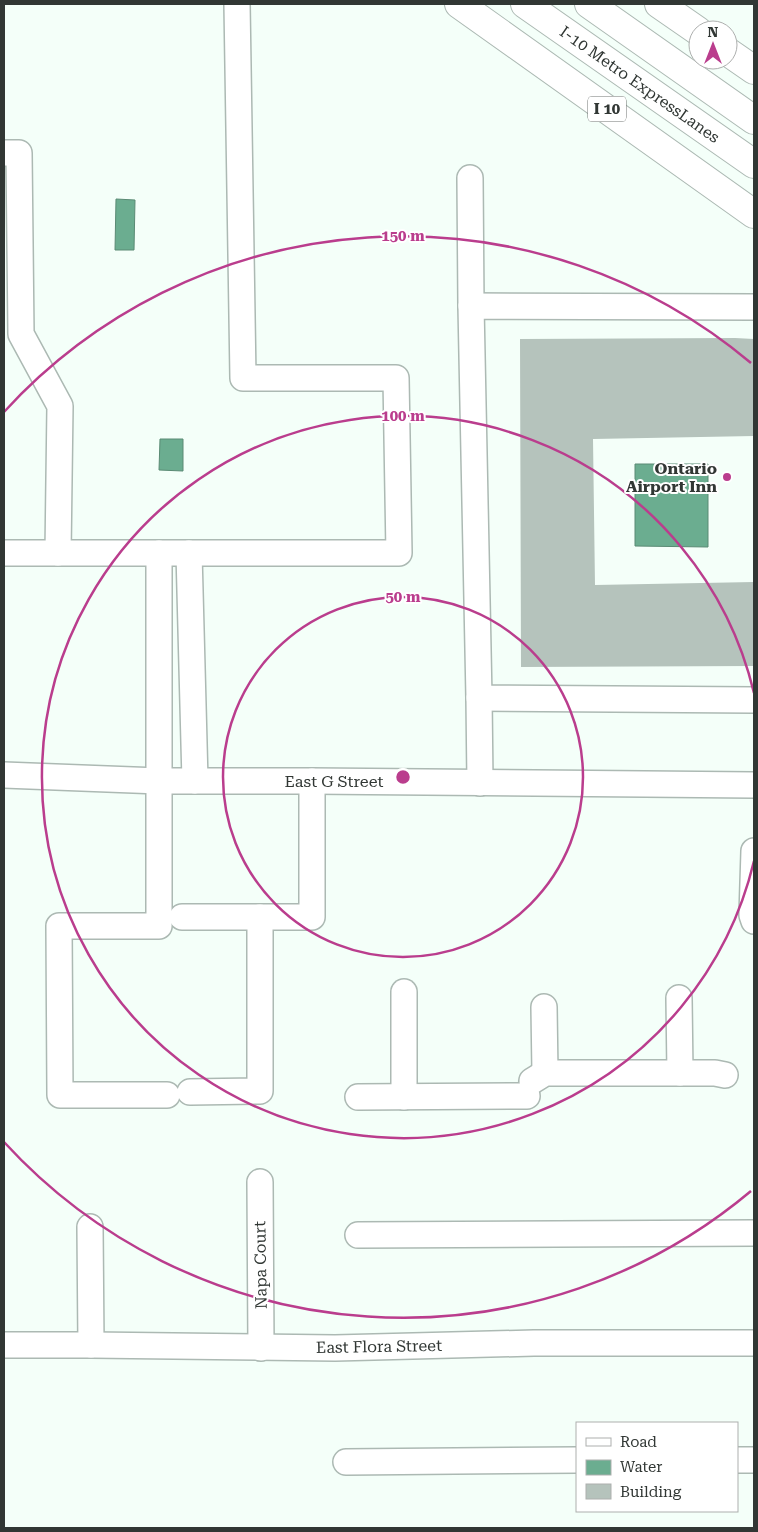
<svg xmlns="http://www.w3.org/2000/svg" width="758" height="1532" font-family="'Roboto Serif',serif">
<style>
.water{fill:#6bad90;stroke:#5a8a74}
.building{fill:#b5c3bc}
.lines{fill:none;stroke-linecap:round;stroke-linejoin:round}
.minor-casing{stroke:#acb9b3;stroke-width:28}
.highway-casing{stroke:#acb9b3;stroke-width:30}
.minor{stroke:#fff;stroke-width:25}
.highway{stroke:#fff;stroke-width:28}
.ring{fill:none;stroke:#ba3d8d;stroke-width:2.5}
.poi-dot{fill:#ba3d8d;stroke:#fff;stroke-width:2}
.labels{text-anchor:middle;stroke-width:4;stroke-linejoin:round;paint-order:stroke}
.shield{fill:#fff;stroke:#6f7371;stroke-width:1}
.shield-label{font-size:15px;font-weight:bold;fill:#313734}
.street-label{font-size:16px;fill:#313734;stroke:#fff}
.poi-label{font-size:16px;font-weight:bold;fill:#313734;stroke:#fff;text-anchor:end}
.centre{fill:#ba3d8d;stroke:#fff;stroke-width:2.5}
.ring-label{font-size:15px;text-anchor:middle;font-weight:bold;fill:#ba3d8d;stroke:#fff;stroke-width:4;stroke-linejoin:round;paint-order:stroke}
</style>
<rect width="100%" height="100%" fill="#f4fff9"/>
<g class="water">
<polygon points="116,199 135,200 134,250 115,250"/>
<polygon points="160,439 183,439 183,471 159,470"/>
<polygon points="635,464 708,464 708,547 635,546"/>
</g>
<polygon class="building" points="735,338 754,339 754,436 593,439 595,585 754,582 754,666 521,667 520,339"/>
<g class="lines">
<g class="minor-casing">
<g id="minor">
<polyline points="4,153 19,153 21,334 60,406 58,553"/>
<polyline points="470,178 471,306"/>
<polyline points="754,307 471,306 479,698 754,700"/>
<polyline points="4,553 399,553 396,378 243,378 237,4"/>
<path d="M159,553C160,678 159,802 159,926H59L60,1095H167"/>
<polyline points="189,553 195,781"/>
<polyline points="479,698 480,783"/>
<polyline points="4,775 159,781 312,781 754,785"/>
<polyline points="754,851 752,915 754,921"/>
<polyline points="182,917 312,917 312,781"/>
<polyline points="404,992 404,1097"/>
<polyline points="679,998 680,1073"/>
<polyline points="544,1007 545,1073"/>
<polyline points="532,1081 545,1073 715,1073 725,1075"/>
<polyline points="190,1092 260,1091 260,917"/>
<polyline points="358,1097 527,1096"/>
<polyline points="260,1182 261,1348"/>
<polyline points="90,1227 91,1345"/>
<polyline points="358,1235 754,1233"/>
<polyline points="4,1345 91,1345 335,1348 534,1343 754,1343"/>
<polyline points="737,1460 754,1460"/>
<polyline points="346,1462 577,1460"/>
</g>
</g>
<g class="highway-casing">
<g id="highway">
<polyline points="459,4 754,214"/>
<polyline points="525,4 754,164"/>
<polyline points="589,4 754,120"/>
<polyline points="659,4 698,31"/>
<polyline points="728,52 754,70"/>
</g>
</g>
<use href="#minor" class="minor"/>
<use href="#highway" class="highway"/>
</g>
<g class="ring">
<circle cx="403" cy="777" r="180"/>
<path d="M754 861A361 361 0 1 1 754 693"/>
<path d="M751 1191A541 541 0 0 1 4 1142M4 412A541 541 0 0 1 751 363"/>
</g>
<circle class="poi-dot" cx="727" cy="477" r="5"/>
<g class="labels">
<rect class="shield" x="588" y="96.5" width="38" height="25" rx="4"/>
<g class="shield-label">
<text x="607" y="114">I 10</text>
</g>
<g class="street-label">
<text transform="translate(640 84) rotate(35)" y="6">I-10 Metro ExpressLanes</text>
<text x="334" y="787">East G Street</text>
<text transform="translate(260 1265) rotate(-91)" y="6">Napa Court</text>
<text transform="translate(379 1346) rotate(-1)" y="6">East Flora Street</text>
</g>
<g class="poi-label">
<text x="717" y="474">Ontario<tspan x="717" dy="18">Airport Inn</tspan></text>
</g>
</g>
<circle cx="403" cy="777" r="8" class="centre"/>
<g class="ring-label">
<text x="403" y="241">150 m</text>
<text x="403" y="421">100 m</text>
<text x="403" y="602">50 m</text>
</g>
<rect width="758" height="1532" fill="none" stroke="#313734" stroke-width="10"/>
<rect x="576" y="1422" width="162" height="90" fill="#ffffff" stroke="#adafae"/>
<rect x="586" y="1438" width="25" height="8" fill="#ffffff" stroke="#adafae"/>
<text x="620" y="1447" font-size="15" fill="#313734">Road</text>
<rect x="586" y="1460" width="25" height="15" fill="#6bad90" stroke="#adafae"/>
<text x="620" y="1472" font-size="15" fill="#313734">Water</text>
<rect x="586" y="1484" width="25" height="15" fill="#b5c3bc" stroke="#adafae"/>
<text x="620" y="1497" font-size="15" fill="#313734">Building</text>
<g transform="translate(713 45)"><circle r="24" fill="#ffffff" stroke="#adafae"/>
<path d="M0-4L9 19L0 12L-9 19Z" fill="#ba3d8d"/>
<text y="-8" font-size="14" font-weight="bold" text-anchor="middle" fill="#313734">N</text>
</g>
</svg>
